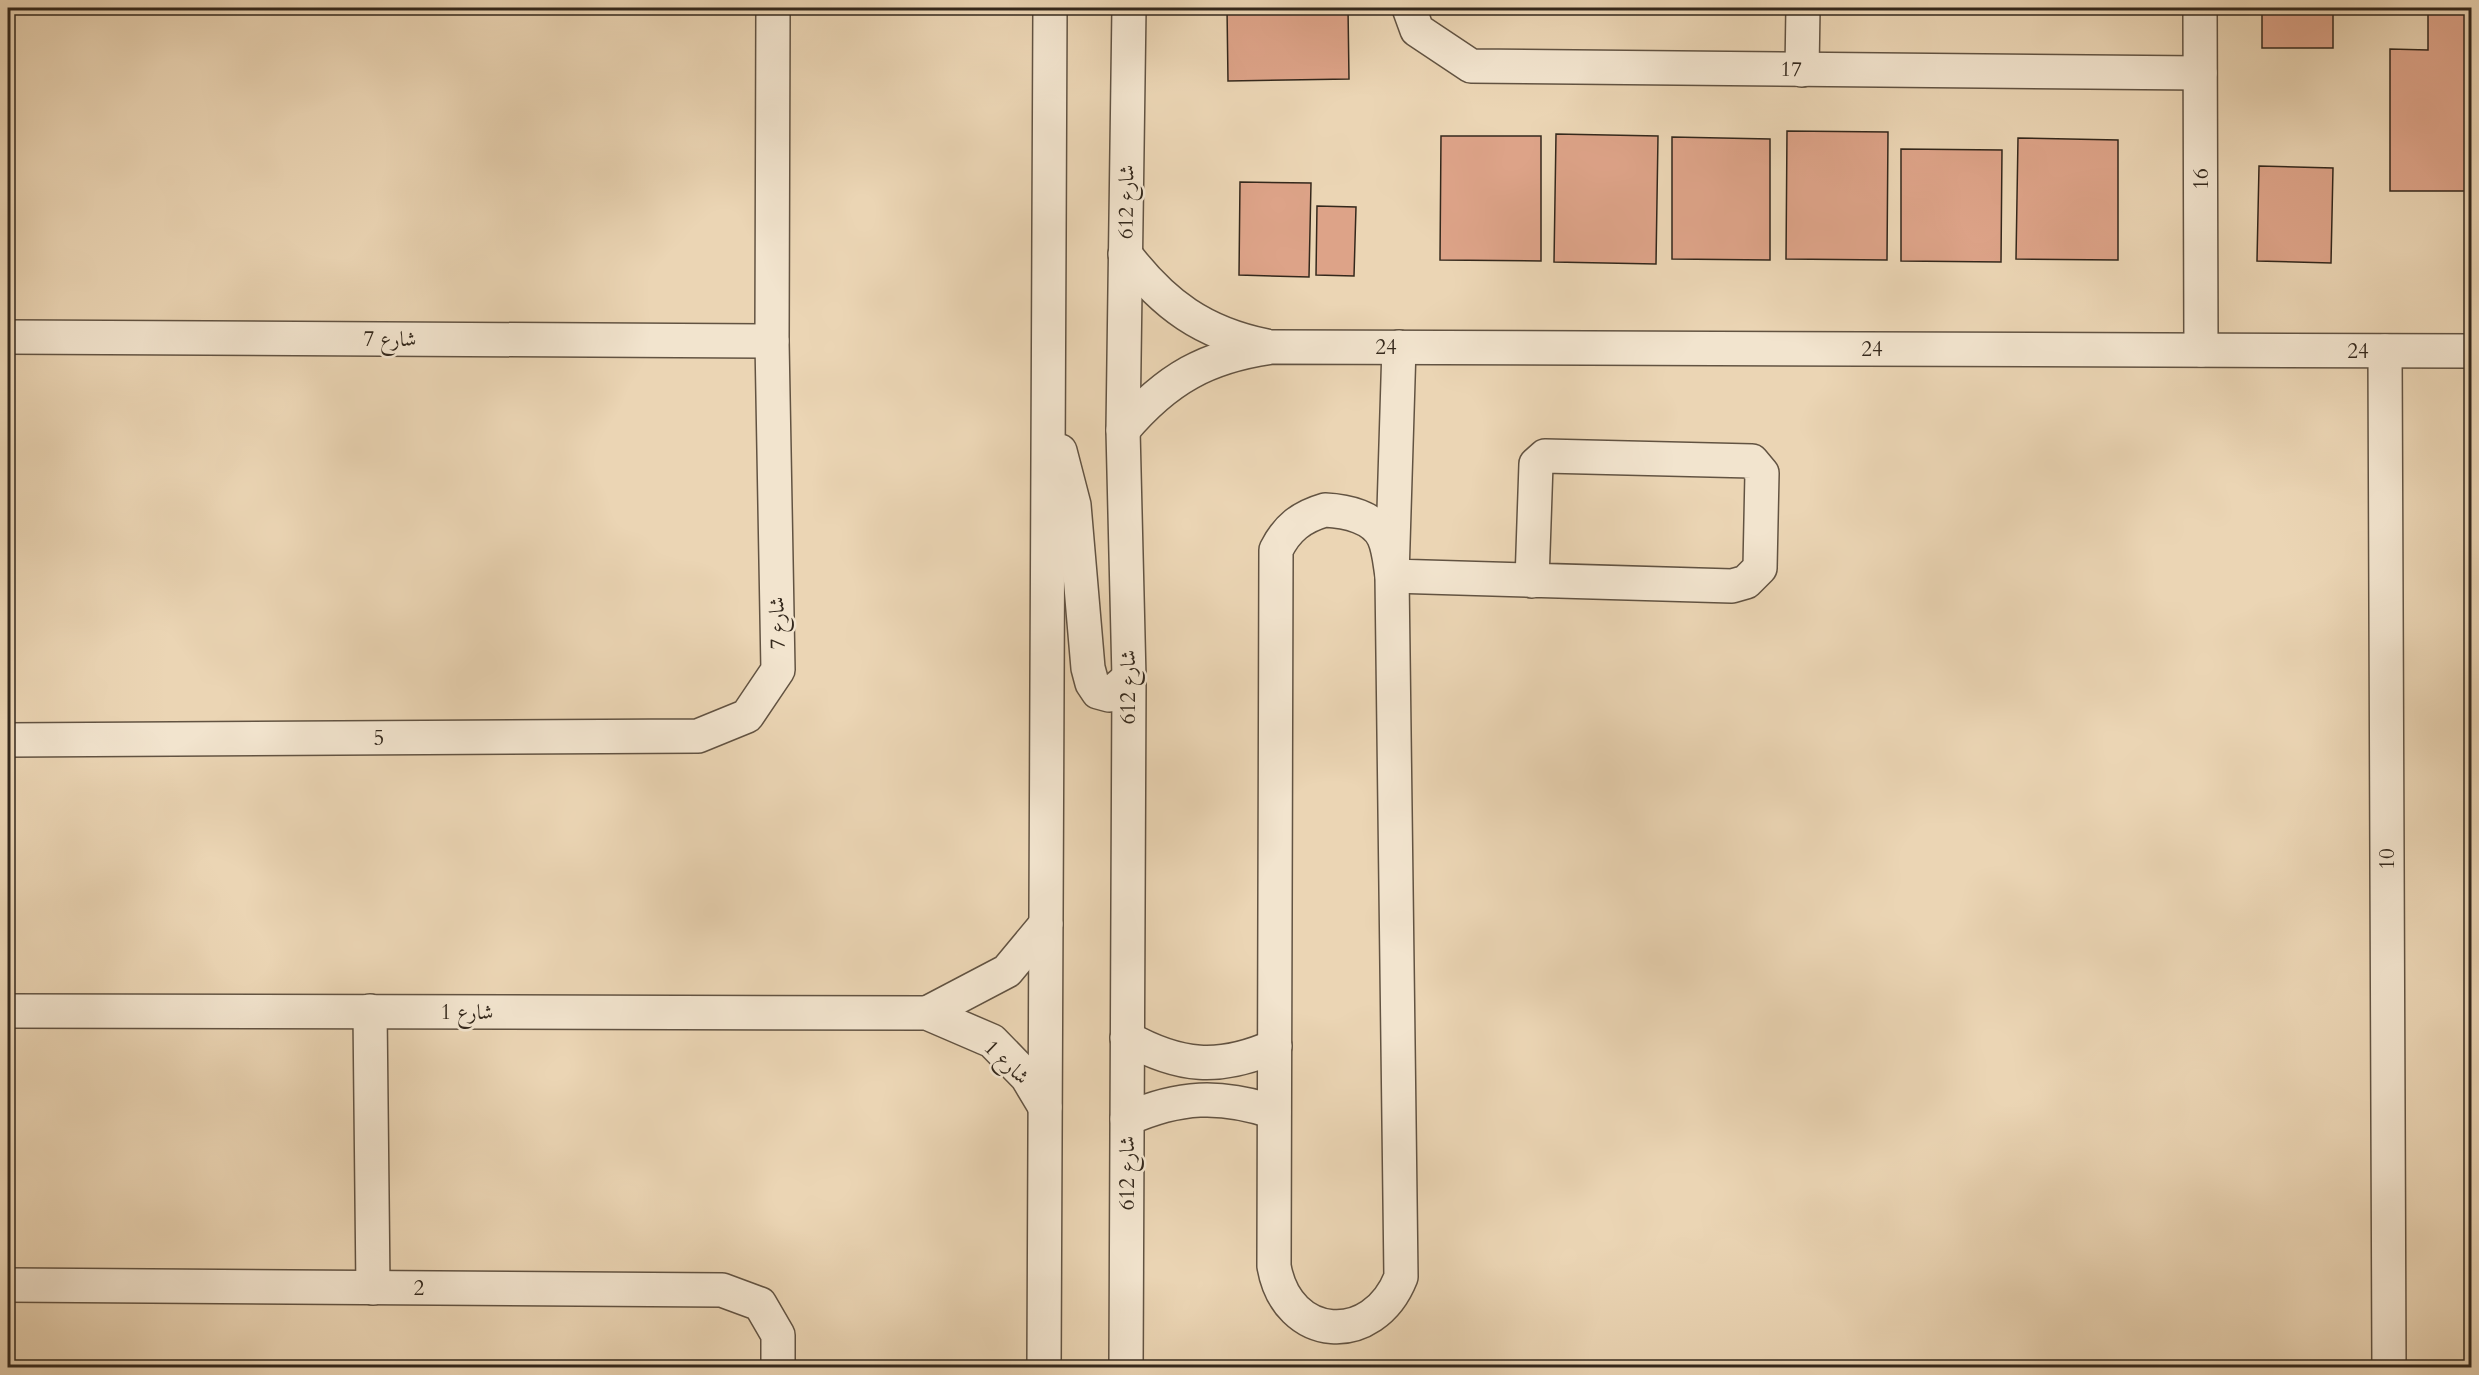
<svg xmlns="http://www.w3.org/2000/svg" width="2479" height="1375" font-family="Cardo,Amiri,serif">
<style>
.building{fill:#dda388;stroke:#34281c;stroke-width:1.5}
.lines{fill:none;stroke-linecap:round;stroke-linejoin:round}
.minor-casing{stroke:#625342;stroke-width:36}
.minor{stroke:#f2e4ce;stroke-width:33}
.labels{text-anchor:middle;stroke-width:5;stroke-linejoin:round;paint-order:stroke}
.street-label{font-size:21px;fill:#34281c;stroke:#f2e4ce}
</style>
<rect width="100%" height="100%" fill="#ebd5b4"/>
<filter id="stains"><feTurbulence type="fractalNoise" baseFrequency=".00333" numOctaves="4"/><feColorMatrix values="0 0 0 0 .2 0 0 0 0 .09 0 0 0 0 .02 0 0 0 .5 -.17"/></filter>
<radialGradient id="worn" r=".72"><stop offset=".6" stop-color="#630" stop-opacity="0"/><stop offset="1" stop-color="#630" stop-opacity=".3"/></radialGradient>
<g class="building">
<polygon points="1227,8 1348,8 1349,79 1228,81"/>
<rect x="2262" y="8" width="71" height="40"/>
<polygon points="2428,8 2472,8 2472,191 2390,191 2390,49 2428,50"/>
<polygon points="1787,131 1888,132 1887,260 1786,259"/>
<polygon points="1556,134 1658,136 1656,264 1554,262"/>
<polygon points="1441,136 1541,136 1541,261 1440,260"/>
<polygon points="1672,137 1770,139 1770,260 1672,259"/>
<polygon points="2018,138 2118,140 2118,260 2016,259"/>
<polygon points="1901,149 2002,150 2001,262 1901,261"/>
<polygon points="2259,166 2333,168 2331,263 2257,261"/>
<polygon points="1240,182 1311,183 1309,277 1239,275"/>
<polygon points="1317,206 1356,207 1354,276 1316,275"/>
</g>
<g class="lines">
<g class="minor-casing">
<g id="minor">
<polyline points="1409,8 1417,30 1471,66 2200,73"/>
<polyline points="2200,8 2201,350"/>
<polyline points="1802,70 1803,8"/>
<path d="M1125,254C1164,305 1203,333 1266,346"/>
<polyline points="8,337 772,341"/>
<polyline points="1399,347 1392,576 1732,586 1746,582 1760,568 1762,473 1752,461 1545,456 1536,464 1532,581"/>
<polyline points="2385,351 2389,1368"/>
<path d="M1123,430C1166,379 1207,356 1273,347L2472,351"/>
<polyline points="1060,451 1074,505 1088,668 1092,683 1098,692 1109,695 1129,678"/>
<path d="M1325,510C1346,511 1375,517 1384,538C1389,549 1390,564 1392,576L1401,1277C1373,1348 1287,1342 1274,1266L1276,550C1287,528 1301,517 1325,510Z"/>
<polyline points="8,740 698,736 747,716 778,670 772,341 773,8"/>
<polyline points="8,1011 927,1013 992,1041 1027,1077 1045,1107"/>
<polyline points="370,1011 373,1288"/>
<polyline points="927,1013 1007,971 1046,924"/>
<path d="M1127,1038C1179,1067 1219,1071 1275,1046"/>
<path d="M1127,1119C1179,1096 1220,1094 1274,1112"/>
<polyline points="8,1285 722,1290 760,1304 778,1335 778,1368"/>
<polyline points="1044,1368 1050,8"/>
<polyline points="1126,1368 1129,678 1123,430 1129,8"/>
</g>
</g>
<use href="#minor" class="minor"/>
</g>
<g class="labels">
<g class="street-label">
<text transform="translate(1791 69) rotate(1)" y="7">17</text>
<text transform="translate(2201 179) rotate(-90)" y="7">16</text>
<text transform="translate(1126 202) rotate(-89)" y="7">شارع 612</text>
<text x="390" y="346">شارع 7</text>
<text x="1386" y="354">24</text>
<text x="1872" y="356">24</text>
<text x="2358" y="358">24</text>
<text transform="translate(777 623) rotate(-91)" y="7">شارع 7</text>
<text transform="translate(1128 687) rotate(-90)" y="7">شارع 612</text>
<text x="379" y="745">5</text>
<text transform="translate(2387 859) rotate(-90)" y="7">10</text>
<text x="467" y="1019">شارع 1</text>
<text transform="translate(1007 1062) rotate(44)" y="7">شارع 1</text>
<text transform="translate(1127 1173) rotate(-90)" y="7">شارع 612</text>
<text x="419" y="1295">2</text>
</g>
</g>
<rect width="2479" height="1375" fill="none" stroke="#ebd5b4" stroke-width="30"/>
<rect x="9" y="9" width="2461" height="1357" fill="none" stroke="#34281c" stroke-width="3"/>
<rect x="15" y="15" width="2449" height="1345" fill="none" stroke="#34281c" stroke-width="1.5"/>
<rect width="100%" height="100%" filter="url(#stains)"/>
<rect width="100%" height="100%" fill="url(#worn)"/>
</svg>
